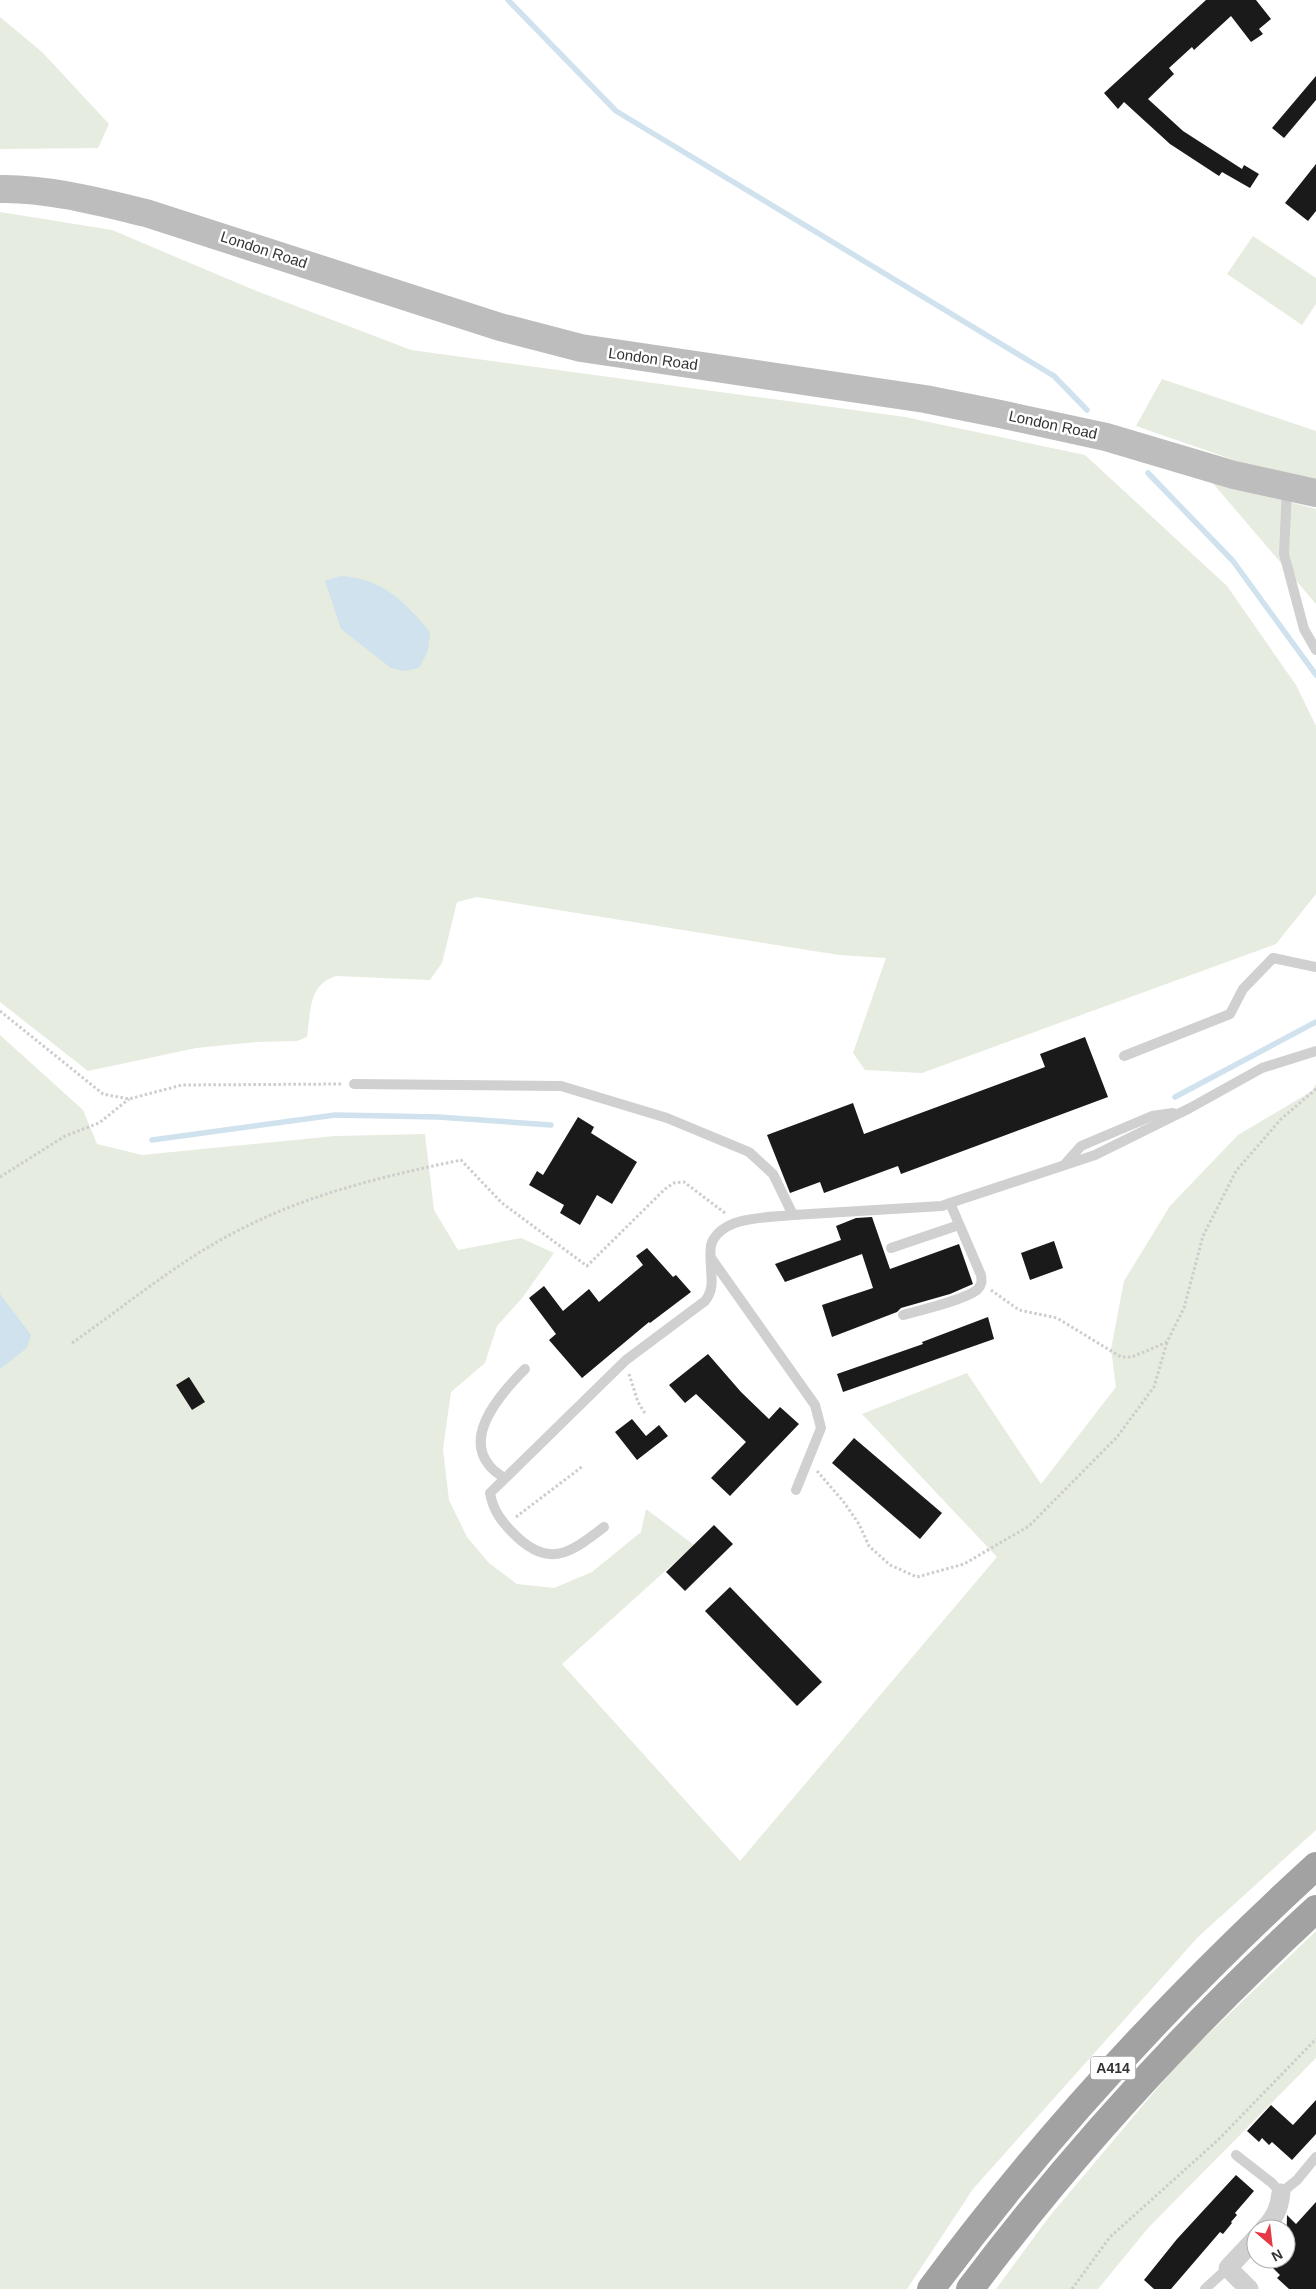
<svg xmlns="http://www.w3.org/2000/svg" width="1316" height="2289" font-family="Arial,sans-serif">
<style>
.green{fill:#e6ecdf}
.water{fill:#cfe2ee}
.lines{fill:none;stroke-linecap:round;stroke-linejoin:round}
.stream{stroke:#cfe2ee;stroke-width:5.5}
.building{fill:#1a1a1a}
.path{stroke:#cdcdcd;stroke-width:3;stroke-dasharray:2.5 2.5;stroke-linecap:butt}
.service{stroke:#d0d0d0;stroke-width:10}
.minor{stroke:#d0d0d0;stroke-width:19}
.secondary{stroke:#bdbdbd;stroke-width:28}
.trunk{stroke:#a2a2a2;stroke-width:28}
.labels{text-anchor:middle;stroke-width:5;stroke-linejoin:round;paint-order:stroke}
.shield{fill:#fff;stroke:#707070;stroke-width:1}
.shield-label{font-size:14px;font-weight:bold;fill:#333}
.street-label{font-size:15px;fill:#333;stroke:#fff}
</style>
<rect width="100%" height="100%" fill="#fff"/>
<g class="green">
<polygon points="0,17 42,52 109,124 98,148 0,149"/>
<path d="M0,212L112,230L254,290L411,350L905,417L1085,455L1227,586L1296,685L1316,726V894L1276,944L922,1073L865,1070L853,1053L886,958L839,955L477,897L457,902L442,963L430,980L336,976C308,985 311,1011 307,1037L297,1041L257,1042L196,1048L88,1071L0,1002Z"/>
<polygon points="1253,236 1316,278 1316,304 1302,325 1227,274"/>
<polygon points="1162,379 1316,431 1316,480 1263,470 1136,426"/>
<polygon points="1211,481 1316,509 1316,604"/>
<polygon points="0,1035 83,1110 97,1144 142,1155 335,1136 425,1134 434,1210 458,1250 521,1238 554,1253 523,1297 497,1326 485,1363 451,1392 443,1449 449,1500 467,1537 489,1563 517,1584 554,1588 592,1572 641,1532 646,1509 694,1545 562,1664 740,1861 997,1557 862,1414 967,1373 1041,1484 1116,1387 1111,1349 1124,1281 1170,1206 1238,1135 1312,1091 1316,1084 1316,1830 1198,1937 973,2189 907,2289 0,2289"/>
<polygon points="1316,1931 1316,2058 1149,2227 1098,2289 996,2289 1049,2217 1181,2060"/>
</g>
<g class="water">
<path d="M340,576C382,578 404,601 430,632L428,651L419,668L405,671L391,668L341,629L325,581Z"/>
<polygon points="0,1294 31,1335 27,1348 0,1369"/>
</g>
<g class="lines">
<g class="stream">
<polyline points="508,0 616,111 1054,376 1087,410"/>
<polyline points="1148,473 1233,561 1316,675"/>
<polyline points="1175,1097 1316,1022"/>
<polyline points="152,1140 335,1115 438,1117 551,1125"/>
</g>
</g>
<g class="building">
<polygon points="1206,0 1256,0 1271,19 1259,29 1263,34 1251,42 1231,16 1194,50 1192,47 1169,68 1174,74 1148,99 1183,131 1242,169 1244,165 1259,174 1250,188 1222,172 1219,176 1170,144 1124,102 1118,109 1104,93"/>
<polygon points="1316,76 1316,100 1284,138 1272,128"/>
<polygon points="1316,164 1316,211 1308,221 1285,203"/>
<polygon points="1085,1037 1108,1097 901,1174 898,1166 824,1193 820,1182 790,1193 767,1135 853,1103 864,1134 1045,1067 1040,1054"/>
<polygon points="578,1117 594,1127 591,1133 637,1162 612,1204 597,1195 580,1225 560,1213 564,1205 529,1185 537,1171 543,1175"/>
<polygon points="872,1217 890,1269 959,1244 973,1284 950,1294 901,1308 897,1312 832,1337 822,1305 873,1288 862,1254 785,1282 775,1264 841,1240 836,1226 856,1218"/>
<polygon points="1054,1241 1063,1268 1030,1280 1021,1253"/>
<polygon points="647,1248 673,1277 676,1275 691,1292 650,1323 649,1322 582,1378 549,1340 556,1334 529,1298 544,1286 563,1311 589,1289 599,1302 643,1265 636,1256"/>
<polygon points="988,1317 994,1339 843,1392 837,1374 923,1344 922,1342"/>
<polygon points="708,1354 741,1392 769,1419 780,1407 799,1424 730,1496 711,1478 746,1442 696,1394 685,1403 669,1385"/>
<polygon points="189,1377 205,1402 192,1410 176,1385"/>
<polygon points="632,1419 646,1436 659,1425 668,1436 637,1460 615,1432"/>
<polygon points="854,1438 942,1513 920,1539 832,1463"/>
<polygon points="714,1525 733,1544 685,1591 666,1572"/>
<polygon points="730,1587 822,1682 797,1706 705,1611"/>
<polygon points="1316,2100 1316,2134 1292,2160 1272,2142 1269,2145 1262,2138 1259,2142 1247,2131 1271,2105 1293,2125"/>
<polygon points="1236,2175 1254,2191 1235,2213 1237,2215 1231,2222 1232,2223 1223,2234 1220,2232 1171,2289 1154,2289 1144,2280 1177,2239"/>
<polygon points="1316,2202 1316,2289 1289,2289 1277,2278 1280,2275 1264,2259 1286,2259 1287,2215 1296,2224"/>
</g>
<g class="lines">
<g class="path">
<polyline points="0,1011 103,1094 129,1099 182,1085 343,1084"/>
<polyline points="0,1177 65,1136 99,1123 129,1099"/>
<polyline points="991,1290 1019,1310 1057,1318 1121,1357 1132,1357 1167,1342 1184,1308 1203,1236 1236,1171 1281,1119 1316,1089"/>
<path d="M72,1343C128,1304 182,1258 243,1228C312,1193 385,1176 461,1160L502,1203L587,1266L665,1189L674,1183L684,1182L725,1213"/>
<polyline points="629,1374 638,1402 646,1415"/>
<polyline points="817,1471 843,1501 859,1524 869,1546 890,1565 917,1577 964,1564 1029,1526 1117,1437 1154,1387 1167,1342"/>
<polyline points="516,1517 583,1466"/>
<polyline points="1072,2289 1110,2237 1218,2140 1316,2039"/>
</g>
<g class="service">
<polyline points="1287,489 1284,554 1304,629 1316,650"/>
<polyline points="1124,1056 1230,1014 1243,989 1273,958 1316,967"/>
<polyline points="354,1084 561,1086 667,1118 749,1152 773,1174 793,1215 942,1206 950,1203 1095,1155 1190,1108 1262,1068 1316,1051"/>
<polyline points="1064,1165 1081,1146 1152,1116 1173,1113"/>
<polyline points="891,1248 959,1225"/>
<polyline points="711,1258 815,1405 821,1428 796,1490"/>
<path d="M903,1315C921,1310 964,1300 977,1290C982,1285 982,1281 981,1275L950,1203"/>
<path d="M504,1478C499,1474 492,1470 489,1465C463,1434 504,1390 525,1369"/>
<path d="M604,1527C569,1554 548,1569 513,1533C501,1521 493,1510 490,1493L626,1360L705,1301C713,1291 712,1281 711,1269C711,1261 709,1249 712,1242C725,1215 769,1218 793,1215"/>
<polyline points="1236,2155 1272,2183 1281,2193 1297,2180 1316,2157"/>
<polyline points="1205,2289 1228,2268"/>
</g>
<g class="minor">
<path d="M1264,2229C1275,2217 1279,2209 1281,2193"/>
<polyline points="1249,2289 1228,2268 1256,2238"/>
</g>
<path class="secondary" d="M0,189C47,188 100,202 146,213L500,327L581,348L925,399L1000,414L1106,437L1234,475L1316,493"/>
<g class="trunk">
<path d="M931,2289C1045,2135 1175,1995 1316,1866"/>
<path d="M970,2289C1073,2152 1190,2025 1316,1909"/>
</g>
</g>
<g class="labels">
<rect class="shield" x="1090.5" y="2056.5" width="45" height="23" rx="4"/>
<g class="shield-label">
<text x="1113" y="2073">A414</text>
</g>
<g class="street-label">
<text transform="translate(264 250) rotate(18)" y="5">London Road</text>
<text transform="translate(653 359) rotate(8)" y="5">London Road</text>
<text transform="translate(1053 425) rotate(12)" y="5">London Road</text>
</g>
</g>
<g transform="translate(1271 2244) rotate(152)"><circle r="24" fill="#ffffff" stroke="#adadad"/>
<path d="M0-4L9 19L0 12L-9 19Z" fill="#e63946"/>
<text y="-8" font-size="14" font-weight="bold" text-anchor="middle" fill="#333333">N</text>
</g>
</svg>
